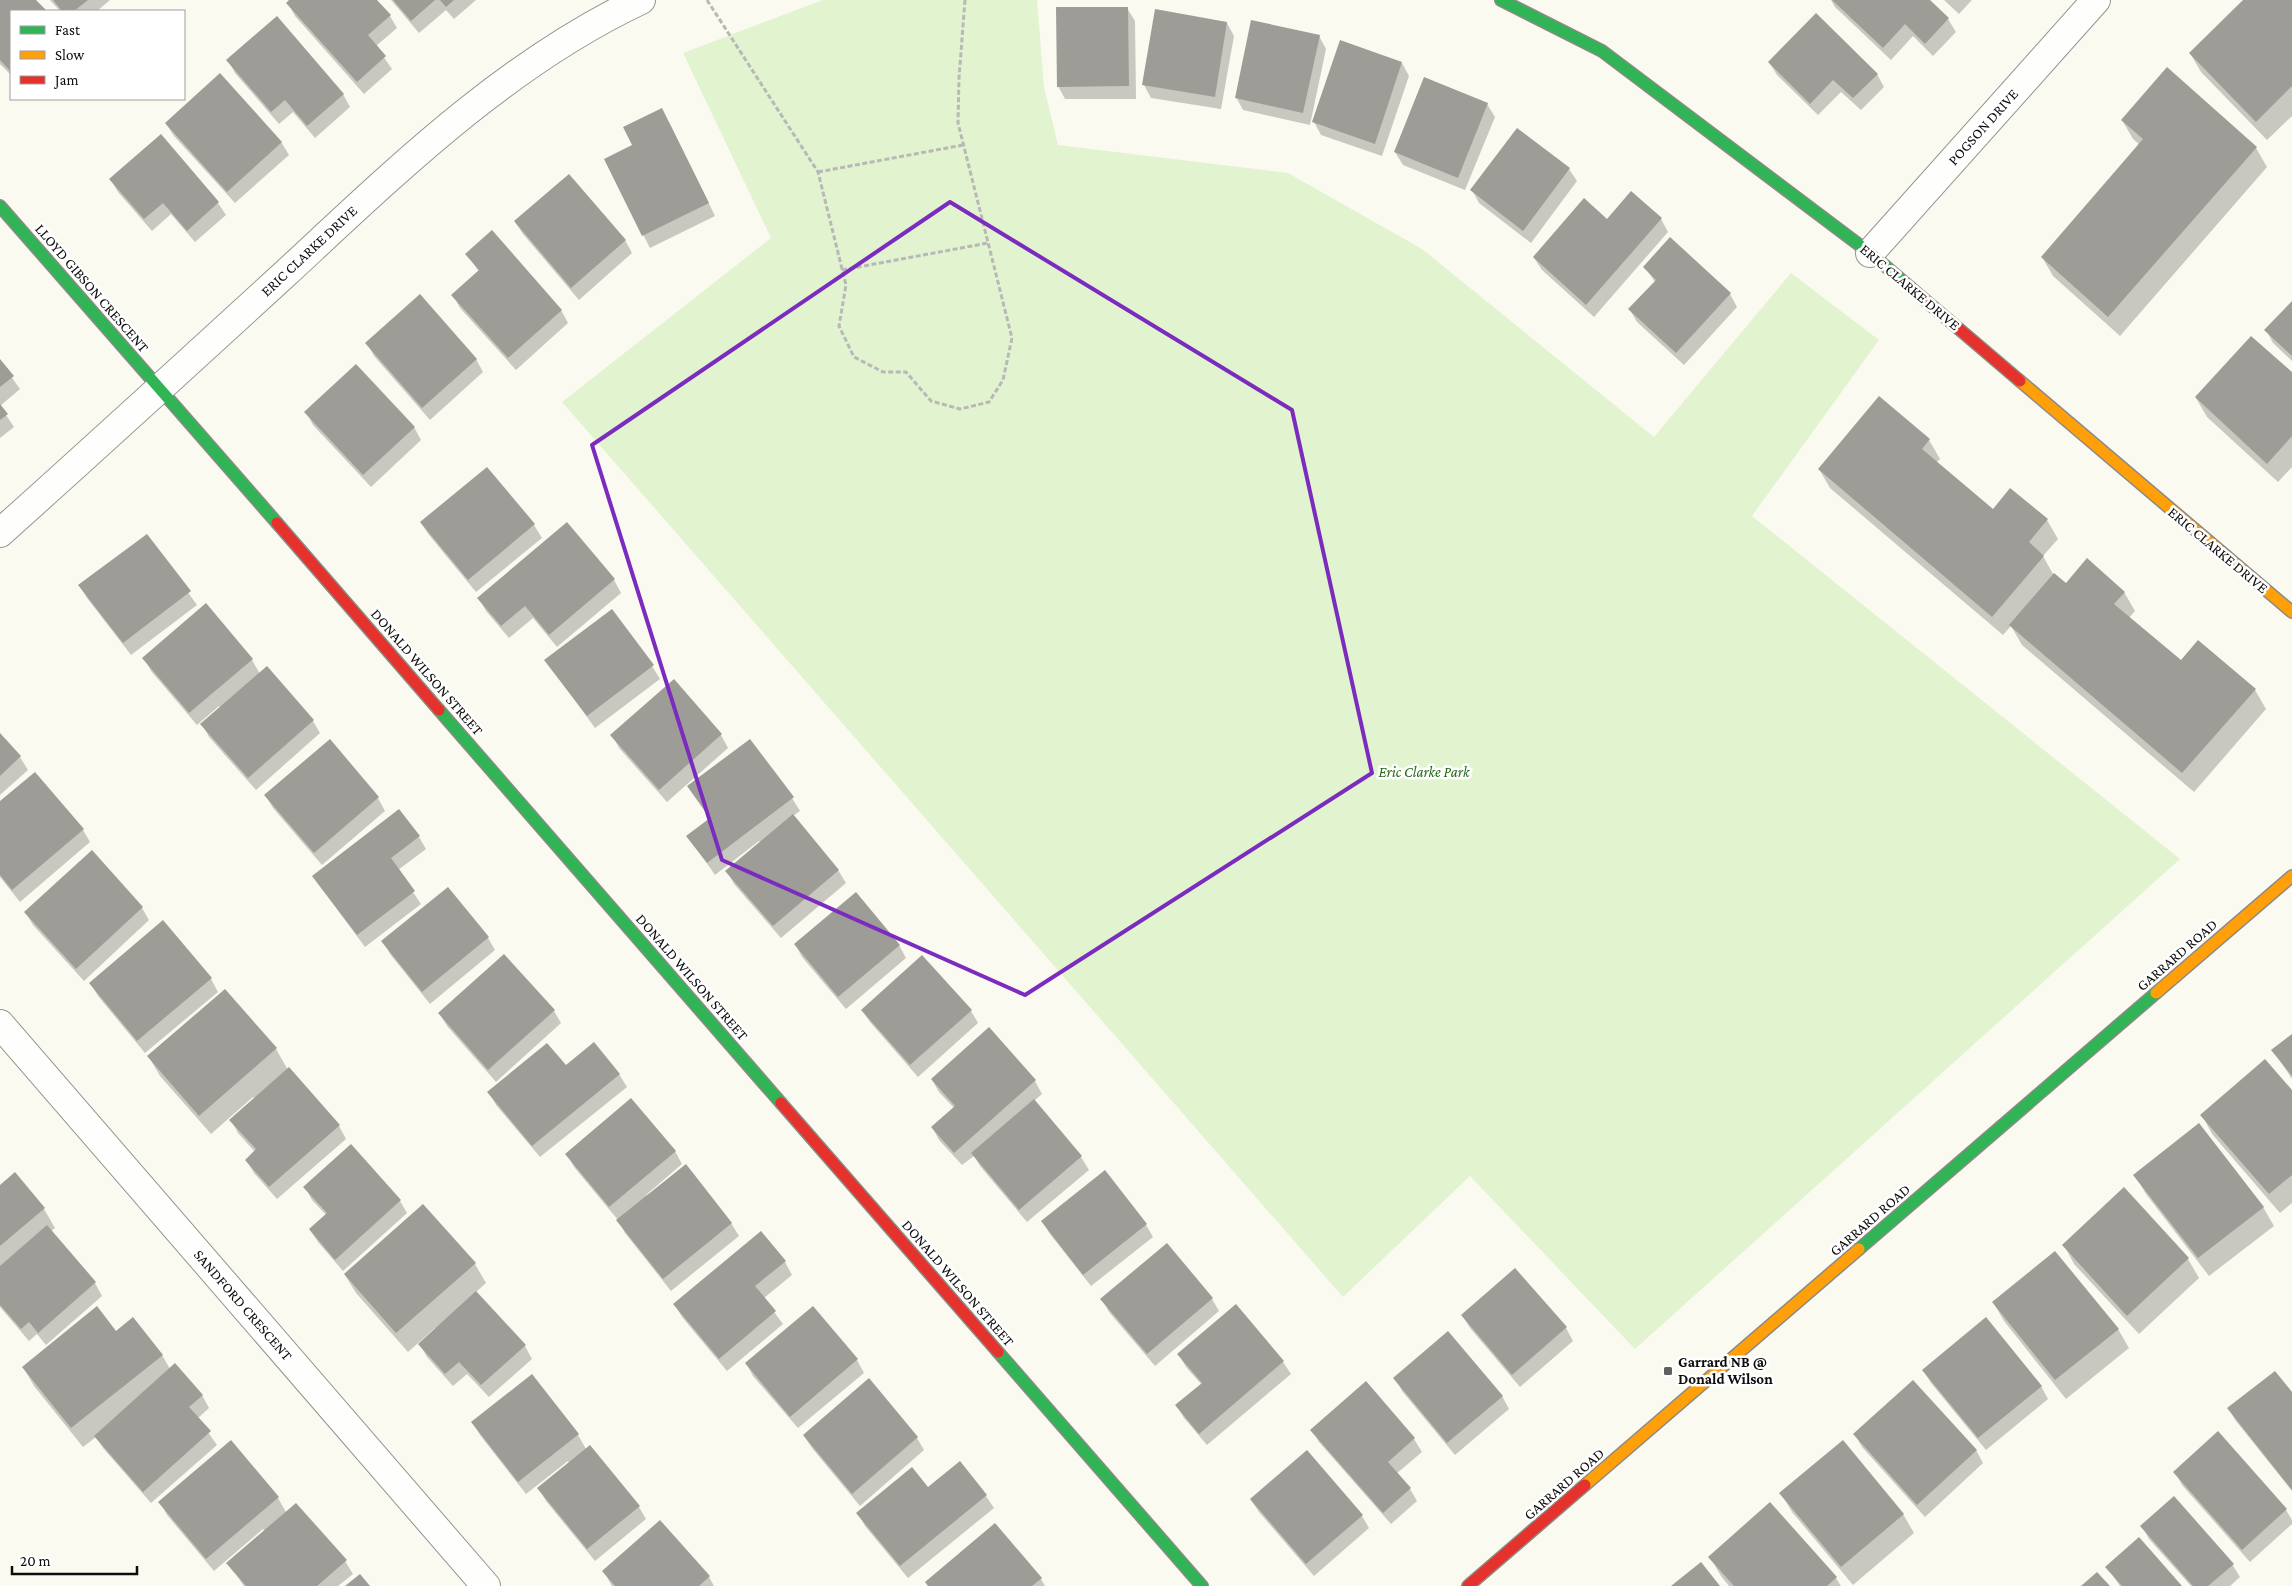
<svg xmlns="http://www.w3.org/2000/svg" width="2292" height="1586" font-family="'Crimson Pro',serif">
<style>
.green{fill:#e2f3cf}
.shadow{fill:#0003}
.building{fill:#9e9c97}
.lines{fill:none;stroke-linecap:round;stroke-linejoin:round}
.street-casing{stroke:#949490;stroke-width:30}
.fast-casing{stroke:#8b8a86;stroke-width:14}
.slow-casing{stroke:#8b8a86;stroke-width:14}
.jam-casing{stroke:#8b8a86;stroke-width:14}
.path{stroke:#b8b8b6;stroke-width:3;stroke-dasharray:5 2.5;stroke-linecap:butt}
.street{stroke:#fefefd;stroke-width:28}
.fast{stroke:#30b455;stroke-width:11}
.slow{stroke:#ff9f0a;stroke-width:11}
.jam{stroke:#e5322d;stroke-width:11}
.marked{fill:none;stroke:#7b2cbf;stroke-width:4;stroke-linejoin:round}
.poi-dot{fill:#60605d;stroke:#fff;stroke-width:2}
.labels{text-anchor:middle;stroke-width:5;stroke-linejoin:round;paint-order:stroke}
.street-label{font-size:15px;fill:#0d0d0d;stroke:#fff}
.park-label{font-size:15px;font-style:italic;fill:#256a19;stroke:#fff}
.poi-label{font-size:15px;font-weight:bold;fill:#0d0d0d;stroke:#fff;text-anchor:start}
</style>
<rect width="100%" height="100%" fill="#fbfaf1"/>
<polygon class="green" points="823,0 1037,0 1044,87 1058,145 1288,173 1422,249 1654,437 1791,273 1879,340 1752,516 2180,859 1635,1349 1470,1176 1343,1297 562,402 771,238 683,53"/>
<g class="shadow">
<polygon points="0,0 35,0 45,11 11,11 11,75 0,64"/>
<polygon points="50,0 110,0 97,11 60,11"/>
<polygon points="291,0 375,0 390,16 397,28 376,46 392,69 364,94 295,16 288,3"/>
<polygon points="391,0 476,0 454,19 446,10 419,33"/>
<polygon points="1831,0 1929,0 1948,19 1956,32 1933,56 1913,36 1891,60 1835,7"/>
<polygon points="1944,0 1972,0 1959,14"/>
<polygon points="2245,0 2292,0 2292,116 2267,140 2201,72 2190,53"/>
<polygon points="1127,8 1135,21 1136,99 1065,99 1058,86"/>
<polygon points="1227,23 1234,36 1221,109 1151,98 1144,85"/>
<polygon points="1319,36 1326,49 1310,125 1243,110 1236,97"/>
<polygon points="228,60 343,94 350,107 315,138 293,112 279,124 235,73"/>
<polygon points="1769,62 1877,74 1884,87 1861,110 1841,92 1818,115 1777,75"/>
<polygon points="1402,63 1409,76 1382,156 1321,135 1314,122"/>
<polygon points="2167,69 2256,148 2267,167 2120,336 2053,276 2042,257 2140,145 2133,139 2122,120"/>
<polygon points="1487,104 1495,117 1465,190 1403,165 1395,152"/>
<polygon points="669,122 715,216 650,248 605,160 634,146"/>
<polygon points="166,124 281,142 289,155 235,203 174,136"/>
<polygon points="160,136 218,203 226,215 195,242 171,214 152,231 118,192 111,180"/>
<polygon points="1569,169 1577,181 1531,243 1479,203 1472,190"/>
<polygon points="1661,219 1668,232 1594,317 1542,270 1534,258 1608,220"/>
<polygon points="515,222 625,240 632,253 579,300 523,234"/>
<polygon points="467,254 561,310 568,323 516,370 460,308 453,295 479,272"/>
<polygon points="1645,267 1730,294 1737,307 1684,365 1637,322 1630,310 1655,282"/>
<polygon points="2292,302 2292,361 2273,343 2266,330"/>
<polygon points="367,343 476,359 483,372 430,420 374,356"/>
<polygon points="0,361 20,389 0,406"/>
<polygon points="2292,374 2292,467 2278,482 2207,417 2196,398"/>
<polygon points="0,406 14,427 0,438"/>
<polygon points="306,412 414,427 421,440 371,487 313,425"/>
<polygon points="1929,440 1940,459 1936,463 1993,511 2047,520 2058,539 2043,556 2053,574 2066,585 2124,592 2135,611 2129,618 2181,662 2255,690 2266,709 2194,792 2022,645 2011,626 2003,635 1830,488 1819,469"/>
<polygon points="487,468 534,525 542,538 476,592 429,535 421,523"/>
<polygon points="567,524 614,580 621,593 557,647 533,618 509,638 486,611 479,598"/>
<polygon points="147,535 197,605 131,655 87,598 80,585"/>
<polygon points="144,658 252,660 260,674 313,721 320,733 256,790 209,737 202,724 221,708 219,706 197,725 151,671"/>
<polygon points="546,661 652,666 660,679 595,728"/>
<polygon points="674,681 721,735 728,748 667,802 619,748 612,735"/>
<polygon points="0,735 20,757 28,770 0,795"/>
<polygon points="329,741 378,798 385,811 322,865 273,808 266,796"/>
<polygon points="688,786 792,798 800,811 793,816 838,870 846,883 781,938 734,884 727,871 761,843 759,841 715,875 688,836 710,819"/>
<polygon points="0,803 83,830 90,842 20,902 0,877"/>
<polygon points="419,837 426,849 398,870 421,904 365,947 313,877"/>
<polygon points="142,908 149,920 84,981 33,925 25,912"/>
<polygon points="163,922 211,979 218,992 145,1053 98,996 90,983"/>
<polygon points="488,938 495,950 430,1004 390,954 383,941"/>
<polygon points="795,944 899,945 906,958 846,1009 802,957"/>
<polygon points="862,1010 971,1011 978,1023 918,1077 870,1022"/>
<polygon points="554,1011 561,1023 496,1082 447,1026 440,1014"/>
<polygon points="2292,1035 2292,1079 2273,1050"/>
<polygon points="276,1049 288,1070 339,1126 346,1139 277,1199 254,1173 246,1160 255,1152 238,1133 231,1120 255,1099 253,1097 211,1134 160,1076 149,1057"/>
<polygon points="566,1067 619,1074 627,1087 540,1157 496,1105 489,1092"/>
<polygon points="932,1080 1035,1081 1042,1094 1034,1101 1081,1157 1089,1170 1027,1222 980,1166 974,1156 962,1165 939,1140 932,1127 954,1108 939,1092"/>
<polygon points="2292,1092 2292,1203 2280,1213 2212,1134 2202,1115"/>
<polygon points="675,1151 682,1164 646,1195 731,1223 739,1236 671,1291 625,1233 618,1220 574,1167 567,1154"/>
<polygon points="15,1174 44,1209 55,1228 51,1231 95,1283 102,1296 46,1345 37,1334 29,1341 0,1307 0,1187"/>
<polygon points="2135,1175 2263,1207 2274,1226 2209,1276 2146,1194"/>
<polygon points="305,1187 400,1201 407,1213 343,1271 318,1242 310,1230 326,1215 312,1200"/>
<polygon points="2124,1189 2188,1259 2199,1278 2139,1334 2074,1264 2064,1245"/>
<polygon points="1042,1221 1146,1225 1153,1237 1091,1286 1050,1234"/>
<polygon points="761,1233 785,1262 792,1275 764,1298 783,1324 727,1371 682,1317 675,1305"/>
<polygon points="475,1264 486,1283 476,1292 525,1346 532,1359 489,1397 467,1374 453,1386 427,1357 420,1345 436,1330 435,1328 408,1352 356,1293 345,1275"/>
<polygon points="1515,1270 1566,1328 1573,1341 1520,1387 1470,1328 1462,1315"/>
<polygon points="1102,1299 1212,1299 1219,1311 1155,1366 1109,1312"/>
<polygon points="1993,1302 2118,1329 2129,1348 2066,1399 2004,1321"/>
<polygon points="1236,1306 1283,1362 1291,1374 1207,1445 1184,1418 1177,1406 1202,1385 1186,1367 1179,1355"/>
<polygon points="813,1308 857,1360 864,1373 798,1428 753,1376 746,1363"/>
<polygon points="116,1332 162,1355 170,1369 202,1395 209,1408 198,1418 217,1445 151,1503 103,1448 96,1437 83,1447 34,1386 23,1367"/>
<polygon points="1923,1370 2041,1386 2048,1399 1986,1450 1931,1383"/>
<polygon points="1395,1378 1502,1396 1509,1409 1455,1455 1402,1391"/>
<polygon points="1366,1383 1414,1439 1422,1452 1396,1474 1410,1489 1417,1501 1391,1524 1319,1442 1312,1430"/>
<polygon points="2292,1394 2292,1491 2236,1421 2229,1409"/>
<polygon points="473,1423 578,1435 586,1449 639,1507 646,1519 595,1561 546,1501 538,1488 569,1463 568,1461 526,1494 480,1435"/>
<polygon points="2218,1433 2286,1510 2292,1520 2292,1524 2250,1562 2182,1485 2175,1472"/>
<polygon points="1855,1435 1976,1450 1983,1463 1925,1517 1862,1447"/>
<polygon points="804,1436 917,1438 924,1450 860,1506 812,1448"/>
<polygon points="231,1442 278,1498 286,1512 345,1561 353,1574 338,1586 244,1586 228,1563 265,1531 263,1529 214,1571 167,1515 160,1502"/>
<polygon points="960,1463 986,1496 994,1508 908,1578 865,1526 858,1513 928,1489"/>
<polygon points="1781,1493 1903,1514 1914,1533 1853,1585 1792,1512"/>
<polygon points="1251,1500 1362,1516 1369,1528 1314,1576 1259,1512"/>
<polygon points="1770,1503 1836,1578 1841,1586 1729,1586 1721,1576 1710,1557"/>
<polygon points="2142,1526 2232,1564 2240,1577 2230,1586 2191,1586 2149,1539"/>
<polygon points="2107,1567 2181,1586 2120,1586"/>
<polygon points="604,1572 709,1577 714,1586 612,1586"/>
<polygon points="1041,1579 1045,1586 929,1586"/>
</g>
<g class="building">
<polygon points="0,0 36,0 47,11 11,11 11,72 0,60"/>
<polygon points="53,0 88,0 74,11 62,11"/>
<polygon points="289,0 377,0 391,15 368,35 386,56 357,82 286,3"/>
<polygon points="393,0 435,0 411,21"/>
<polygon points="440,0 454,0 446,7"/>
<polygon points="1832,0 1930,0 1949,18 1925,44 1905,24 1883,48"/>
<polygon points="2243,0 2292,0 2292,86 2256,122 2189,53"/>
<polygon points="1056,7 1128,7 1129,86 1057,87"/>
<polygon points="1155,9 1227,22 1215,97 1142,85"/>
<polygon points="1816,13 1878,74 1853,98 1833,80 1810,104 1768,62"/>
<polygon points="277,16 344,94 307,126 285,100 271,112 226,60"/>
<polygon points="1251,20 1320,35 1303,113 1235,98"/>
<polygon points="1340,40 1402,62 1375,144 1312,122"/>
<polygon points="2167,67 2257,147 2108,317 2041,257 2143,139 2121,120"/>
<polygon points="220,73 282,142 227,192 165,123"/>
<polygon points="1424,77 1488,103 1458,178 1394,152"/>
<polygon points="662,108 709,203 642,236 604,159 632,145 623,127"/>
<polygon points="1517,128 1570,168 1523,231 1470,190"/>
<polygon points="161,134 219,202 187,231 163,203 144,219 109,179"/>
<polygon points="569,174 626,240 571,288 514,221"/>
<polygon points="1631,191 1662,218 1586,305 1533,257 1584,198 1607,219"/>
<polygon points="492,230 562,310 508,358 451,295 479,270 465,254"/>
<polygon points="1670,237 1731,293 1676,353 1628,309 1656,280 1643,267"/>
<polygon points="420,294 477,359 422,408 365,343"/>
<polygon points="2292,301 2292,356 2264,330"/>
<polygon points="2251,336 2292,372 2292,436 2267,464 2195,397"/>
<polygon points="0,359 14,376 0,387"/>
<polygon points="356,364 415,427 363,475 304,412"/>
<polygon points="1879,396 1930,439 1922,449 1993,509 2010,488 2048,519 2029,542 2044,556 1992,617 1818,469"/>
<polygon points="0,404 8,414 0,420"/>
<polygon points="487,467 535,524 468,580 420,522"/>
<polygon points="567,522 615,579 549,635 525,606 501,626 477,598"/>
<polygon points="147,534 191,591 123,643 78,585"/>
<polygon points="2087,558 2125,592 2114,604 2181,660 2198,640 2256,689 2182,773 2009,625 2054,573 2066,583"/>
<polygon points="206,603 253,659 189,713 142,658"/>
<polygon points="612,609 654,665 587,716 544,660"/>
<polygon points="267,666 314,720 248,778 200,724"/>
<polygon points="674,679 722,734 659,790 610,735"/>
<polygon points="0,733 21,756 0,776"/>
<polygon points="330,739 379,797 314,853 264,795"/>
<polygon points="750,739 794,797 707,863 686,836 710,818 687,786"/>
<polygon points="35,772 84,829 12,890 0,875 0,801"/>
<polygon points="399,809 420,836 391,858 415,891 357,935 312,876"/>
<polygon points="793,814 839,870 773,926 725,871"/>
<polygon points="92,850 143,907 76,969 24,912"/>
<polygon points="448,887 489,937 422,992 381,941"/>
<polygon points="856,892 900,945 838,997 794,944"/>
<polygon points="163,920 212,978 137,1041 89,983"/>
<polygon points="504,954 555,1010 488,1070 438,1013"/>
<polygon points="922,955 972,1010 910,1065 861,1010"/>
<polygon points="225,989 277,1048 199,1116 147,1056"/>
<polygon points="989,1027 1036,1080 954,1153 931,1127 955,1106 931,1079"/>
<polygon points="2292,1034 2292,1076 2271,1050"/>
<polygon points="594,1042 620,1074 532,1146 487,1092 547,1043 566,1065"/>
<polygon points="2265,1059 2292,1090 2292,1175 2269,1194 2200,1115"/>
<polygon points="289,1067 340,1125 269,1187 245,1160 256,1149 229,1120"/>
<polygon points="631,1098 676,1151 609,1207 565,1154"/>
<polygon points="1034,1099 1082,1156 1019,1210 971,1153"/>
<polygon points="2199,1123 2264,1207 2198,1258 2133,1175"/>
<polygon points="351,1144 401,1200 335,1260 309,1229 327,1213 303,1187"/>
<polygon points="686,1164 732,1223 663,1279 616,1220"/>
<polygon points="1105,1170 1147,1224 1083,1275 1041,1221"/>
<polygon points="15,1172 45,1208 0,1246 0,1185"/>
<polygon points="2124,1187 2189,1258 2127,1316 2062,1245"/>
<polygon points="423,1204 476,1263 396,1333 344,1274"/>
<polygon points="47,1225 96,1282 38,1333 29,1322 21,1329 0,1305 0,1266"/>
<polygon points="761,1231 786,1261 755,1286 776,1311 719,1359 673,1304"/>
<polygon points="1167,1243 1213,1298 1147,1354 1100,1299"/>
<polygon points="2055,1251 2119,1329 2055,1380 1992,1302"/>
<polygon points="1515,1268 1567,1327 1512,1375 1461,1315"/>
<polygon points="476,1291 526,1345 481,1385 459,1362 445,1374 418,1344"/>
<polygon points="1236,1304 1284,1361 1199,1434 1175,1405 1202,1383 1177,1354"/>
<polygon points="97,1306 116,1331 133,1317 163,1355 71,1428 22,1367"/>
<polygon points="813,1306 858,1359 790,1417 745,1363"/>
<polygon points="1986,1317 2042,1386 1978,1438 1922,1370"/>
<polygon points="1448,1331 1503,1396 1447,1443 1393,1378"/>
<polygon points="175,1363 203,1395 189,1407 211,1431 143,1492 94,1436"/>
<polygon points="2275,1371 2292,1392 2292,1490 2227,1408"/>
<polygon points="532,1374 579,1434 518,1482 471,1422"/>
<polygon points="869,1378 918,1437 852,1494 803,1435"/>
<polygon points="1913,1380 1977,1450 1917,1505 1853,1434"/>
<polygon points="1366,1381 1415,1438 1388,1462 1411,1488 1383,1513 1310,1430"/>
<polygon points="2218,1431 2287,1509 2242,1550 2173,1472"/>
<polygon points="231,1440 279,1497 206,1559 158,1502"/>
<polygon points="1843,1440 1904,1514 1841,1567 1779,1493"/>
<polygon points="590,1445 640,1506 587,1549 537,1488"/>
<polygon points="1307,1450 1363,1515 1306,1564 1250,1499"/>
<polygon points="960,1461 987,1495 900,1566 856,1513 912,1467 928,1487"/>
<polygon points="2174,1496 2234,1564 2208,1586 2193,1586 2140,1526"/>
<polygon points="1770,1502 1837,1577 1827,1586 1734,1586 1708,1557"/>
<polygon points="296,1503 347,1560 317,1586 246,1586 226,1563"/>
<polygon points="660,1520 710,1576 699,1586 615,1586 602,1571"/>
<polygon points="995,1523 1042,1578 1032,1586 928,1586 925,1582"/>
<polygon points="2139,1537 2182,1586 2122,1586 2105,1567"/>
<polygon points="1701,1562 1720,1586 1671,1586"/>
<polygon points="2097,1572 2110,1586 2081,1586"/>
<polygon points="360,1574 370,1586 345,1586"/>
</g>
<g class="lines">
<g class="street-casing">
<g id="street">
<polyline points="1870,253 2096,0"/>
<path d="M0,533C96,447 191,360 286,273C395,172 505,64 641,0"/>
<polyline points="0,1024 486,1586"/>
</g>
</g>
<g class="fast-casing">
<g id="fast">
<polyline points="1501,0 1602,51 1870,253 1905,283"/>
<polyline points="0,206 277,523"/>
<polyline points="439,710 781,1103"/>
<polyline points="1859,1249 2156,993"/>
<polyline points="998,1352 1202,1586"/>
</g>
</g>
<g class="slow-casing">
<g id="slow">
<polyline points="2020,381 2292,612"/>
<polyline points="2156,993 2292,876"/>
<polyline points="1585,1485 1859,1249"/>
</g>
</g>
<g class="jam-casing">
<g id="jam">
<polyline points="1905,283 2020,381"/>
<polyline points="277,523 439,710"/>
<polyline points="781,1103 998,1352"/>
<polyline points="1468,1586 1585,1485"/>
</g>
</g>
<g class="path">
<polyline points="707,0 818,172 846,285 839,326 854,357 883,372 906,372 931,401 960,409 989,402 1003,380 1012,338 958,123 959,78 965,0"/>
<polyline points="818,172 963,145"/>
<polyline points="842,270 988,243"/>
</g>
<use href="#street" class="street"/>
<use href="#fast" class="fast"/>
<use href="#slow" class="slow"/>
<use href="#jam" class="jam"/>
</g>
<path class="marked" d="M950,202L1292,410L1372,773L1025,995L722,860L592,445Z"/>
<rect class="poi-dot" x="1663" y="1366" width="10" height="10" rx="2.5"/>
<g class="labels">
<g class="street-label">
<text transform="translate(1983 127) rotate(-48)" y="5">POGSON DRIVE</text>
<text transform="translate(309 251) rotate(-43)" y="5">ERIC CLARKE DRIVE</text>
<text transform="translate(1910 287) rotate(40)" y="5">ERIC CLARKE DRIVE</text>
<text transform="translate(92 288) rotate(49)" y="5">LLOYD GIBSON CRESCENT</text>
<text transform="translate(2218 550) rotate(40)" y="5">ERIC CLARKE DRIVE</text>
<text transform="translate(427 672) rotate(49)" y="5">DONALD WILSON STREET</text>
<text transform="translate(2177 955) rotate(-41)" y="5">GARRARD ROAD</text>
<text transform="translate(692 977) rotate(49)" y="5">DONALD WILSON STREET</text>
<text transform="translate(1870 1220) rotate(-41)" y="5">GARRARD ROAD</text>
<text transform="translate(958 1283) rotate(49)" y="5">DONALD WILSON STREET</text>
<text transform="translate(243 1305) rotate(49)" y="5">SANDFORD CRESCENT</text>
<text transform="translate(1564 1484) rotate(-41)" y="5">GARRARD ROAD</text>
</g>
<g class="park-label">
<text x="1424" y="777">Eric Clarke Park</text>
</g>
<g class="poi-label">
<text x="1678" y="1367">Garrard NB @<tspan x="1678" dy="17">Donald Wilson</tspan></text>
</g>
</g>
<rect x="10" y="10" width="175" height="90" fill="#ffffff" stroke="#9e9e9e"/>
<rect x="20" y="26" width="25" height="8" fill="#30b455" stroke="#9e9e9e"/>
<text x="55" y="35" font-size="15" fill="#0d0d0d">Fast</text>
<rect x="20" y="51" width="25" height="8" fill="#ff9f0a" stroke="#9e9e9e"/>
<text x="55" y="60" font-size="15" fill="#0d0d0d">Slow</text>
<rect x="20" y="76" width="25" height="8" fill="#e5322d" stroke="#9e9e9e"/>
<text x="55" y="85" font-size="15" fill="#0d0d0d">Jam</text>
<path d="M12 1566v8h125v-8" fill="none" stroke="#0d0d0d" stroke-width="2.5"/>
<text x="20" y="1566" font-size="15" fill="#0d0d0d" stroke="#ffffff" stroke-width="4" paint-order="stroke">20 m</text>
</svg>
